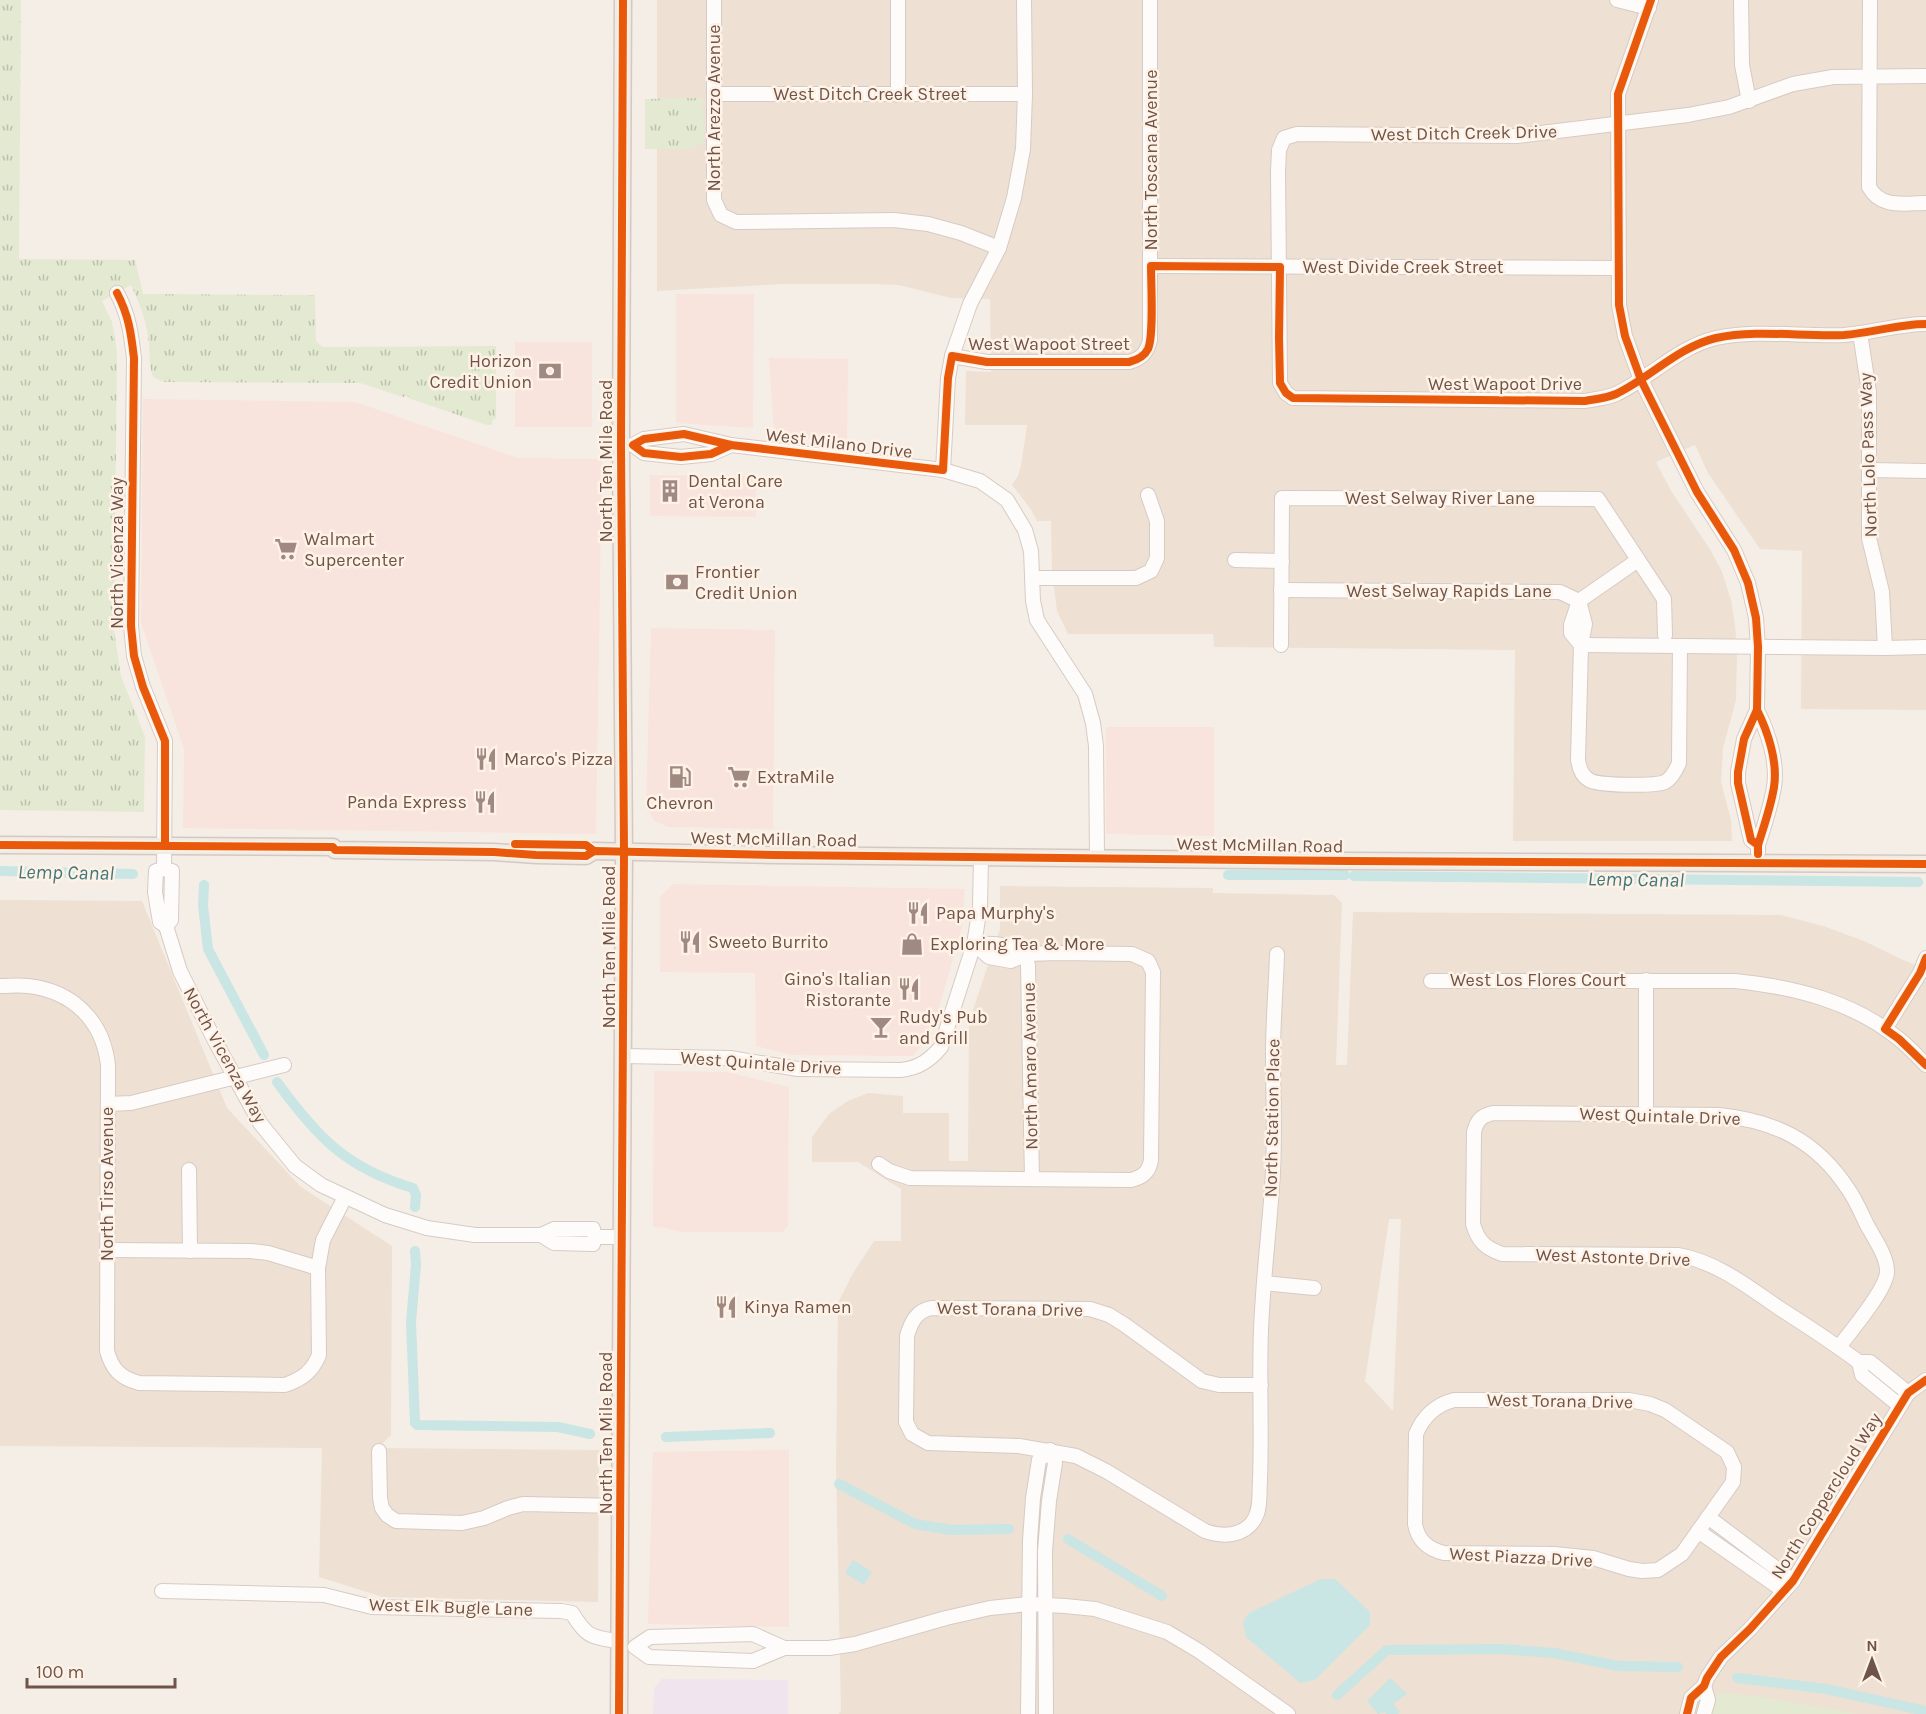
<svg xmlns="http://www.w3.org/2000/svg" width="1926" height="1714" font-family="Karla,sans-serif">
<style>
.residential{fill:#eee0d3;fill-rule:evenodd}
.commercial{fill:#f8e4dc}
.education{fill:#f0e5ef}
.grass{fill:url(#grass-tufts)}
.park{fill:#e3ead1}
.water{fill:#c9e5e4}
.lines{fill:none;stroke-linecap:round;stroke-linejoin:round}
.canal{stroke:#c9e5e4;stroke-width:10}
.minor-casing{stroke:#d6cbc4;stroke-width:16}
.major-casing{stroke:#d3c9c4;stroke-width:19}
.minor{stroke:#fefcfb;stroke-width:14}
.major{stroke:#f1ebe3;stroke-width:16}
.cycleway-casing{stroke:#fef2e6;stroke-width:11}
.cycleway{stroke:#e8590c;stroke-width:8}
.labels{text-anchor:middle;stroke-width:5;stroke-linejoin:round;paint-order:stroke}
.street-label{font-size:18px;fill:#705349;stroke:#fef2e6}
.poi-label{font-size:18px;fill:#705349;stroke:#fef2e6;text-anchor:start}
.water-label{font-size:20px;font-style:italic;fill:#41787c;stroke:#fef2e6}
</style>
<defs>
<pattern id="grass-tufts" width="24" height="20" patternUnits="userSpaceOnUse" patternTransform="scale(1.5)"><rect width="24" height="20" fill="#e3ead1"/><path d="M3 7l-1-3M5 7V3M7 7l1-3M15 17l-1-3M17 17v-4M19 17l1-3" fill="none" stroke="#bcc0ac"/></pattern>
</defs>
<rect width="100%" height="100%" fill="#f5eee6"/>
<g class="residential">
<polygon points="657,0 1926,0 1926,710 1801,709 1802,551 1760,549 1708,473 1695,445 1656,462 1670,489 1711,551 1722,572 1731,600 1735,625 1737,652 1736,700 1723,748 1721,782 1731,820 1732,841 1513,841 1515,650 1214,647 1213,634 1068,634 1057,611 1052,571 1051,521 1037,521 1030,508 1012,485 1018,476 1021,466 1027,425 965,425 966,371 991,372 990,299 951,298 899,285 873,284 783,284 657,291"/>
<path d="M1000,886L1213,888V893L1334,895L1342,903L1336,1065H1347L1353,912L1781,915L1823,926L1864,941L1901,959L1926,969V1714H839L841,1710L836,1466L838,1303L852,1275L874,1241H901V1189L858,1162H812V1137L829,1114L848,1101L868,1093L903,1096V1113H949V1161H968L969,1022L1000,929ZM1389,1219H1401L1393,1411L1365,1381Z"/>
<polygon points="0,900 142,901 227,1108 301,1187 392,1246 391,1435 378,1448 599,1450 598,1602 383,1597 319,1577 322,1448 0,1446"/>
</g>
<g class="commercial">
<polygon points="676,294 754,294 753,428 676,423"/>
<rect x="515" y="342" width="77" height="85"/>
<polygon points="769,358 848,359 847,443 774,434"/>
<polygon points="143,399 355,402 518,458 602,459 596,834 183,828 184,749 141,623"/>
<polygon points="650,475 756,476 756,517 650,516"/>
<polygon points="651,628 775,630 773,829 668,827 654,821 646,807"/>
<polygon points="1106,727 1214,727 1214,836 1106,834"/>
<polygon points="673,884 965,889 962,928 937,1015 920,1047 913,1056 790,1055 756,1046 755,973 660,972 660,897"/>
<polygon points="654,1071 727,1072 789,1087 788,1226 783,1232 682,1232 664,1228 653,1227"/>
<polygon points="789,1450 789,1627 648,1624 653,1452"/>
</g>
<polygon class="education" points="662,1679 788,1680 788,1714 653,1714 654,1688"/>
<g class="grass">
<path d="M0,0H21L19,259L135,260L143,294L313,295L315,296L316,341L322,347L496,346V418L492,421V425H487L411,399L407,396L403,397L360,383L164,382L153,377C149,365 150,356 149,344C147,323 140,304 131,285L102,301L112,322L117,351L114,630L121,676L145,737L144,812L0,810Z"/>
<polygon points="703,98 704,144 697,145 694,149 645,149 645,99"/>
</g>
<polygon class="park" points="1718,1693 1763,1697 1857,1714 1712,1714"/>
<g class="water">
<polygon points="853,1560 872,1572 864,1585 845,1573"/>
<polygon points="1321,1579 1335,1579 1370,1612 1370,1625 1315,1680 1300,1683 1246,1637 1243,1622 1249,1613"/>
<polygon points="1390,1678 1407,1694 1393,1704 1400,1712 1398,1714 1386,1714 1384,1712 1378,1714 1367,1701"/>
</g>
<g class="lines">
<g class="canal">
<polyline points="0,871 133,874"/>
<polyline points="1228,875 1345,875"/>
<polyline points="1354,876 1918,882"/>
<polyline points="204,885 203,905 208,949 264,1055"/>
<path d="M277,1082C317,1137 346,1168 413,1188L416,1195L415,1207"/>
<polyline points="415,1251 416,1265 411,1322 415,1423 417,1425 558,1427 590,1434"/>
<polyline points="666,1437 770,1433"/>
<polyline points="839,1484 915,1524 951,1530 1009,1529"/>
<polyline points="1068,1539 1162,1596"/>
<polyline points="1737,1678 1826,1689 1926,1711"/>
<polyline points="1337,1695 1387,1650 1501,1649 1554,1653 1618,1666 1678,1667"/>
</g>
<g class="minor-casing">
<g id="minor">
<polyline points="714,0 714,200 721,215 736,222 894,220 928,224 961,233 999,248"/>
<polyline points="898,0 898,95"/>
<polyline points="1617,0 1649,8"/>
<polyline points="1651,0 1618,94 1619,305 1625,336 1641,380 1697,492 1734,550 1748,583 1756,618 1758,647 1757,710 1744,739 1738,772 1738,783 1751,840 1758,845"/>
<polyline points="1741,0 1742,65 1749,101"/>
<path d="M1870,0L1869,187C1881,209 1904,203 1926,203"/>
<path d="M1926,76L1833,77L1793,84L1729,107L1688,115L1517,136L1297,134L1284,138L1279,150L1278,172L1280,383L1286,393L1293,398L1585,401C1595,399 1607,398 1616,394C1650,378 1678,347 1716,338C1756,329 1803,337 1844,335C1872,333 1898,324 1926,324"/>
<polyline points="714,94 1025,94"/>
<polyline points="1151,266 1618,268"/>
<path d="M117,293C129,316 131,333 134,358L131,626L134,656L143,687L165,741L164,869"/>
<polyline points="1860,333 1869,392 1869,538 1882,592 1885,648"/>
<path d="M952,356L987,362H1129C1141,359 1147,353 1150,340V0"/>
<polyline points="731,445 711,454 681,457 644,453 633,445 644,439 684,434 731,445 943,470 980,481 1007,500 1025,530 1031,551 1033,601 1037,620 1085,694 1093,723 1096,746 1097,858"/>
<polyline points="943,470 948,378 952,356 970,304 999,248 1014,198 1023,149 1025,94 1024,0"/>
<polyline points="1869,470 1926,471"/>
<polyline points="1235,560 1282,561"/>
<polyline points="1032,578 1136,578 1151,571 1157,558 1157,521 1148,495"/>
<polyline points="1281,590 1560,592 1579,601 1638,560"/>
<path d="M1579,601L1585,624L1581,645L1578,760C1579,767 1582,776 1589,780C1598,786 1656,786 1665,782C1672,778 1676,770 1679,763L1680,646"/>
<polyline points="1579,601 1571,625 1571,633 1581,645"/>
<polyline points="1281,645 1282,498 1598,499 1664,599 1665,635"/>
<polyline points="1581,645 1885,648 1926,647"/>
<path d="M1757,710C1768,732 1778,762 1774,787C1771,806 1764,826 1758,845V852"/>
<polygon points="164,869 172,871 171,920 166,926 160,922 155,892 156,871"/>
<polyline points="166,926 180,971 215,1041 260,1123 295,1166 321,1185 385,1215 427,1228 475,1235 541,1235"/>
<polyline points="1026,954 1028,966 1032,1179"/>
<polyline points="1646,980 1646,1114"/>
<path d="M1431,981H1735C1794,987 1852,1001 1899,1039C1909,1047 1917,1056 1926,1065"/>
<path d="M0,986C9,986 19,985 28,986C73,991 103,1021 108,1065L107,1351C112,1369 120,1378 139,1383L285,1385C302,1379 312,1372 319,1355L318,1268L323,1240L345,1197"/>
<polyline points="1885,1029 1920,973 1926,958"/>
<path d="M623,1056L730,1058L798,1069L901,1070C919,1068 930,1060 941,1047L974,944L980,907L981,858"/>
<polyline points="108,1104 131,1103 284,1065"/>
<path d="M879,1164L889,1171L910,1178L1131,1180C1143,1177 1149,1172 1151,1160L1153,972L1148,961L1132,954L1059,953L1026,954L1011,961L989,957L974,944C994,943 1009,944 1026,954"/>
<polyline points="189,1170 190,1251"/>
<polygon points="554,1229 593,1229 595,1237 593,1244 554,1243 541,1235"/>
<polyline points="595,1237 622,1237"/>
<polyline points="107,1250 251,1251 268,1253 318,1268"/>
<polyline points="1264,1283 1314,1288"/>
<path d="M1839,1347C1850,1332 1888,1288 1887,1271C1887,1256 1874,1238 1867,1225C1861,1213 1856,1200 1848,1189C1816,1140 1775,1121 1719,1115L1493,1113C1481,1116 1477,1120 1474,1132L1473,1224C1478,1241 1485,1248 1502,1254L1678,1255C1717,1262 1747,1286 1779,1308C1806,1325 1833,1343 1859,1362"/>
<path d="M1261,1385H1219L1202,1381L1125,1325L1109,1315L1090,1309L932,1308C917,1310 911,1322 907,1336L906,1422L912,1434L928,1443L1019,1446L1076,1456L1106,1471L1205,1531C1222,1537 1243,1537 1254,1520C1261,1509 1259,1493 1260,1480C1262,1430 1259,1380 1261,1330C1263,1277 1270,1225 1273,1172C1275,1133 1273,1093 1273,1054C1273,1020 1276,987 1277,954"/>
<path d="M1454,1400H1629L1650,1404L1665,1410L1727,1452L1734,1467L1733,1482L1682,1554L1658,1570L1642,1571L1629,1569L1593,1558L1554,1554L1444,1553C1428,1549 1418,1541 1415,1524L1416,1434C1423,1417 1435,1405 1454,1400Z"/>
<polyline points="1900,1406 1862,1375 1859,1362 1870,1362 1908,1393"/>
<polyline points="379,1451 380,1498 382,1508 387,1515 396,1521 462,1523 484,1518 508,1508 523,1504 621,1506"/>
<polyline points="1708,1517 1793,1581"/>
<polyline points="1698,1531 1784,1591"/>
<path d="M162,1591L324,1595L372,1607L561,1611L572,1613C588,1639 591,1636 620,1642"/>
<polyline points="784,1648 753,1634 650,1637 635,1647 649,1657 753,1661 784,1648 829,1648 855,1644 946,1618 990,1608 1029,1604 1065,1606 1095,1609 1167,1632 1199,1651 1288,1714"/>
<polyline points="1028,1714 1030,1541 1033,1498 1039,1460 1050,1450 1055,1463 1049,1501 1045,1551 1046,1714"/>
<polyline points="1687,1714 1691,1698 1704,1686 1707,1678 1721,1657 1750,1629 1793,1581 1908,1393 1926,1380"/>
<polyline points="1704,1714 1708,1700 1704,1686"/>
</g>
</g>
<g class="major-casing">
<g id="major">
<polyline points="0,845 333,847 335,850 494,852 536,855 586,856 594,851 774,855 1349,861 1926,864"/>
<polyline points="619,1714 624,852 621,445 623,0"/>
</g>
</g>
<use href="#minor" class="minor"/>
<use href="#major" class="major"/>
<g class="cycleway-casing">
<g id="cycleway">
<polyline points="1651,0 1618,94 1619,305 1625,336 1641,380 1697,492 1734,550 1748,583 1756,618 1758,647 1757,710 1744,739 1738,772 1738,783 1751,840 1758,845"/>
<path d="M117,293C129,316 131,333 134,358L131,626L134,656L143,687L165,741V846"/>
<path d="M731,445L711,454L681,457L644,453L633,445L644,439L684,434L731,445L943,470L948,378L952,356L987,362H1129C1137,360 1144,357 1148,349C1154,336 1151,283 1151,266L1280,267L1279,338L1280,383L1286,393L1293,398L1585,401C1595,399 1607,398 1616,394C1650,378 1678,347 1716,338C1756,329 1803,337 1844,335C1872,333 1898,324 1926,324"/>
<path d="M1757,710C1768,732 1778,762 1774,787C1771,806 1764,826 1758,845V854"/>
<polyline points="515,844 586,845 594,851"/>
<polyline points="0,845 333,847 335,850 494,852 536,855 586,856 594,851 774,855 1349,861 1926,864"/>
<polyline points="1926,958 1920,973 1885,1029 1899,1039 1926,1065"/>
<polyline points="619,1714 624,852 621,445 623,0"/>
<polyline points="1687,1714 1691,1698 1704,1686 1707,1678 1721,1657 1750,1629 1793,1581 1908,1393 1926,1380"/>
</g>
</g>
<use href="#cycleway" class="cycleway"/>
</g>
<defs>
<g id="bank-bare" transform="scale(1.8)"><path d="M-6-4H6V4H-6ZM0-2.3a2.3 2.3 0 1 0 0 4.6a2.3 2.3 0 1 0 0-4.6Z" fill="#9f8980" stroke="#fef2e6" stroke-width="2.5" paint-order="stroke"/></g>
<g id="building-bare" transform="scale(1.8)"><path d="M-4-6H4V6H1V3H-1V6H-4ZM-2.5-4.3h1.7v1.8h-1.7ZM.8-4.3h1.7v1.8H.8ZM-2.5-1h1.7V.8h-1.7ZM.8-1h1.7V.8H.8Z" fill="#9f8980" stroke="#fef2e6" stroke-width="2.5" paint-order="stroke"/></g>
<g id="supermarket-bare" transform="scale(1.8)"><path d="M-6-5.5h2.5l.6 2H6L4.5 2H-2.5L-4.4-4H-6ZM-1.5 3.2a1.3 1.3 0 1 0 .1 0ZM3 3.2a1.3 1.3 0 1 0 .1 0Z" fill="#9f8980" stroke="#fef2e6" stroke-width="2.5" paint-order="stroke"/></g>
<g id="restaurant-bare" transform="scale(1.8)"><path d="M-5-6h1v4h1v-4h1v4h1v-4h1v5L-1.5 .5V6h-2V.5L-5-1ZM5-6V6H3V1.5H1.5Q1.5-4 5-6Z" fill="#9f8980" stroke="#fef2e6" stroke-width="2.5" paint-order="stroke"/></g>
<g id="fuel-bare" transform="scale(1.8)"><path d="M-5.5-6h7V0h2V4h1.3V-2.5L3-4.5l.8-.8L6-3V5H2.5V1h-1V6h-7ZM-4.2-4.7v3.2H.2V-4.7Z" fill="#9f8980" stroke="#fef2e6" stroke-width="2.5" paint-order="stroke"/></g>
<g id="shop-bare" transform="scale(1.8)"><path d="M-5-2.5h2.3a2.7 3.5 0 0 1 5.4 0H5L5.5 6h-11ZM-1.5-2.5h3a1.5 2.3 0 0 0-3 0Z" fill="#9f8980" stroke="#fef2e6" stroke-width="2.5" paint-order="stroke"/></g>
<g id="bar-bare" transform="scale(1.8)"><path d="M-6-5H6L.8 .8V4.5H3.5V6h-7V4.5H-.8V.8Z" fill="#9f8980" stroke="#fef2e6" stroke-width="2.5" paint-order="stroke"/></g>
</defs>
<g fill-rule="evenodd">
<use href="#bank-bare" x="550" y="371"/>
<use href="#building-bare" x="670" y="491"/>
<use href="#supermarket-bare" x="286" y="549"/>
<use href="#bank-bare" x="677" y="582"/>
<use href="#restaurant-bare" x="486" y="759"/>
<use href="#fuel-bare" x="680" y="777"/>
<use href="#supermarket-bare" x="739" y="777"/>
<use href="#restaurant-bare" x="485" y="802"/>
<use href="#restaurant-bare" x="918" y="913"/>
<use href="#restaurant-bare" x="690" y="942"/>
<use href="#shop-bare" x="912" y="944"/>
<use href="#restaurant-bare" x="909" y="989"/>
<use href="#bar-bare" x="881" y="1027"/>
<use href="#restaurant-bare" x="726" y="1307"/>
</g>
<g class="labels">
<g class="street-label">
<text x="870" y="100">West Ditch Creek Street</text>
<text transform="translate(714 108) rotate(-90)" y="6">North Arezzo Avenue</text>
<text transform="translate(1464 133) rotate(-1)" y="6">West Ditch Creek Drive</text>
<text transform="translate(1151 160) rotate(-90)" y="6">North Toscana Avenue</text>
<text x="1403" y="273">West Divide Creek Street</text>
<text x="1049" y="350">West Wapoot Street</text>
<text x="1505" y="390">West Wapoot Drive</text>
<text transform="translate(839 443) rotate(7)" y="6">West Milano Drive</text>
<text transform="translate(1868 455) rotate(-92)" y="6">North Lolo Pass Way</text>
<text transform="translate(606 461) rotate(-90)" y="6">North Ten Mile Road</text>
<text x="1440" y="504">West Selway River Lane</text>
<text transform="translate(117 553) rotate(-90)" y="6">North Vicenza Way</text>
<text x="1449" y="597">West Selway Rapids Lane</text>
<text transform="translate(774 839) rotate(1)" y="6">West McMillan Road</text>
<text transform="translate(1260 845) rotate(1)" y="6">West McMillan Road</text>
<text transform="translate(609 947) rotate(-90)" y="6">North Ten Mile Road</text>
<text x="1538" y="986">West Los Flores Court</text>
<text transform="translate(225 1055) rotate(61)" y="6">North Vicenza Way</text>
<text transform="translate(761 1063) rotate(4)" y="6">West Quintale Drive</text>
<text transform="translate(1030 1066) rotate(-91)" y="6">North Amaro Avenue</text>
<text transform="translate(1660 1116) rotate(2)" y="6">West Quintale Drive</text>
<text transform="translate(1272 1118) rotate(-89)" y="6">North Station Place</text>
<text transform="translate(107 1184) rotate(-90)" y="6">North Tirso Avenue</text>
<text transform="translate(1613 1257) rotate(2)" y="6">West Astonte Drive</text>
<text transform="translate(1010 1309) rotate(1)" y="6">West Torana Drive</text>
<text transform="translate(1560 1401) rotate(1)" y="6">West Torana Drive</text>
<text transform="translate(606 1433) rotate(-90)" y="6">North Ten Mile Road</text>
<text transform="translate(1826 1496) rotate(-58)" y="6">North Coppercloud Way</text>
<text transform="translate(1521 1557) rotate(3)" y="6">West Piazza Drive</text>
<text transform="translate(451 1607) rotate(2)" y="6">West Elk Bugle Lane</text>
</g>
<g class="poi-label">
<text x="532" y="367" text-anchor="end">Horizon<tspan x="532" dy="21">Credit Union</tspan></text>
<text x="688" y="487">Dental Care<tspan x="688" dy="21">at Verona</tspan></text>
<text x="304" y="545">Walmart<tspan x="304" dy="21">Supercenter</tspan></text>
<text x="695" y="578">Frontier<tspan x="695" dy="21">Credit Union</tspan></text>
<text x="504" y="765">Marco's Pizza</text>
<text x="757" y="783">ExtraMile</text>
<text x="467" y="808" text-anchor="end">Panda Express</text>
<text x="680" y="809" text-anchor="middle">Chevron</text>
<text x="936" y="919">Papa Murphy's</text>
<text x="708" y="948">Sweeto Burrito</text>
<text x="930" y="950">Exploring Tea &amp; More</text>
<text x="891" y="985" text-anchor="end">Gino's Italian<tspan x="891" dy="21">Ristorante</tspan></text>
<text x="899" y="1023">Rudy's Pub<tspan x="899" dy="21">and Grill</tspan></text>
<text x="744" y="1313">Kinya Ramen</text>
</g>
<g class="water-label">
<text transform="translate(66 872) rotate(1)" y="7">Lemp Canal</text>
<text transform="translate(1636 879) rotate(1)" y="7">Lemp Canal</text>
</g>
</g>
<g transform="translate(1872 1660)" stroke="#fef2e6" stroke-width="4.5" paint-order="stroke">
<path d="M0-4.5L10 22L0 15L-10 22Z" fill="#705349"/>
<text y="-9" font-size="16" font-weight="bold" text-anchor="middle" fill="#705349">N</text>
</g>
<path d="M27 1678v9h148v-9" fill="none" stroke="#705349" stroke-width="3"/>
<text x="36" y="1678" font-size="18" fill="#705349" stroke="#fef2e6" stroke-width="4.5" paint-order="stroke">100 m</text>
</svg>
